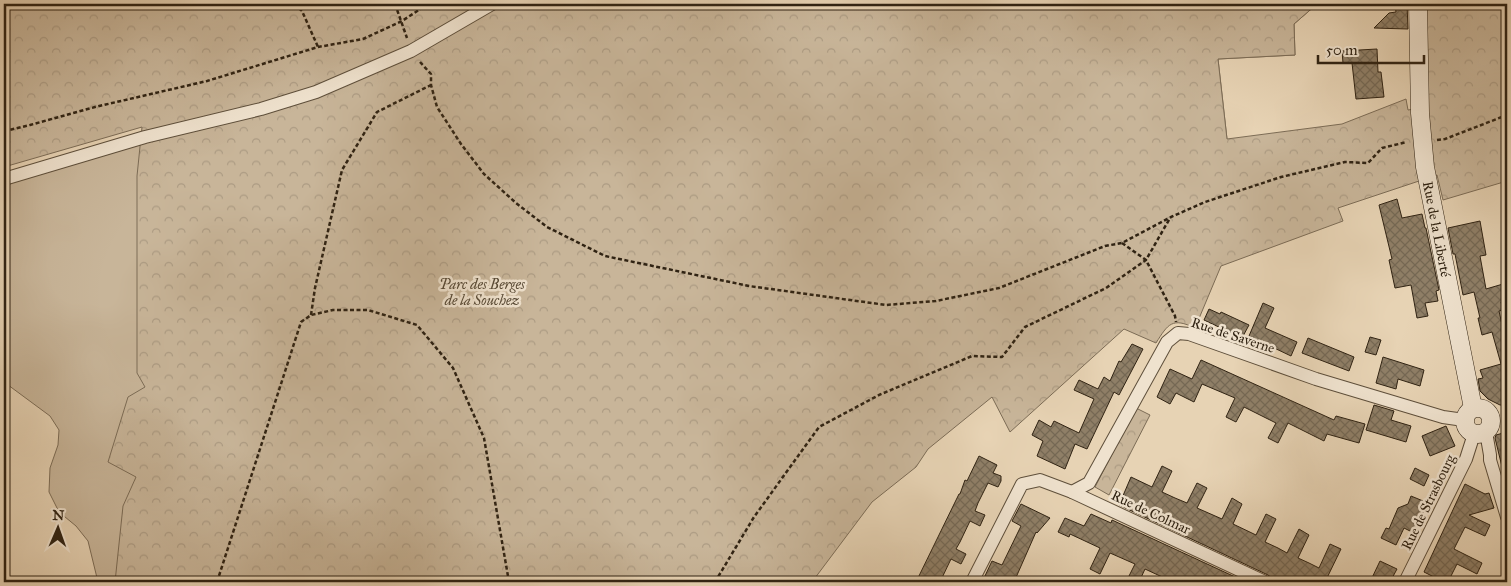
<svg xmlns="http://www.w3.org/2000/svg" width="1511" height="586" font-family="'IM FELL Great Primer',serif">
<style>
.grass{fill:#c8b599;stroke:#7c6c56}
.park{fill:url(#park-crowns);stroke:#7c6c56}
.building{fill:url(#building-cross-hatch);stroke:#302313}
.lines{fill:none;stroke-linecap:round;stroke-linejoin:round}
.street-casing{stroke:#5e4f3b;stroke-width:14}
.secondary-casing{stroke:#302313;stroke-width:19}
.path{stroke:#302313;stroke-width:2.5;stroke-dasharray:4 2.5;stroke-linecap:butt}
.street{stroke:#efe2ce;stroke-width:12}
.secondary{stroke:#efe2ce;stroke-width:18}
.labels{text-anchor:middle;stroke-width:5;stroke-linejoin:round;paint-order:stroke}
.street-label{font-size:14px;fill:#302313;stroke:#efe2ce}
.park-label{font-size:14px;font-style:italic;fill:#564834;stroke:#efe2ce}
</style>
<defs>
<pattern id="park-crowns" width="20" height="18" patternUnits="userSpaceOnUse" patternTransform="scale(1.25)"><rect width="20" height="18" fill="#c8b599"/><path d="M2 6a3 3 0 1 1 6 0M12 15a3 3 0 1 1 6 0" fill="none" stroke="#ac9b83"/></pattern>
<pattern id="building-cross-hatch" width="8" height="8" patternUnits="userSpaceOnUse" patternTransform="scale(1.25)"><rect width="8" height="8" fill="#8f7f67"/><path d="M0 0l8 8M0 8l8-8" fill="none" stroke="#756854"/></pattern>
</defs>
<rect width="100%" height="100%" fill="#e7d3b4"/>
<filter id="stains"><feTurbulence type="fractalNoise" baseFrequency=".004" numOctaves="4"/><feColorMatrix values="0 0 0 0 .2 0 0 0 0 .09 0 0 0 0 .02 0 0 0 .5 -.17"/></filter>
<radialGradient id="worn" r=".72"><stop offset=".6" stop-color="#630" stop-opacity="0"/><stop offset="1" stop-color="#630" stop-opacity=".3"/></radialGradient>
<polygon class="grass" points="1317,4 1294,24 1295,55 1218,59 1227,139 195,582 98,582 88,541 76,526 59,512 49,492 50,468 58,445 59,430 50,416 4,382 4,184 150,141 1067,128"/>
<g class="park">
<path d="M4,4H1317L1294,24L1295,55L1218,59L1227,139L1342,124L1406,99L1408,110L1428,107L1426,4H1507V181L1443,200L1437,175L1338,208L1343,221L1221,266L1195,328C1172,317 1168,324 1156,343L1124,329L1010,432L992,397L928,449L916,467L872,502L812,582H115L123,506L136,477L108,462L128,397L145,387L137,373V176L142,127L4,167Z"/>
<polygon points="1136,408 1150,415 1109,495 1095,487"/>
</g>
<g class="building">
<polygon points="1395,4 1407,4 1408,29 1374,28 1389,13 1396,12"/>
<polygon points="1377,49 1378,72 1381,72 1384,97 1356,99 1352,63 1343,63 1342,51"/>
<polygon points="1397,199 1402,218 1422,214 1425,228 1426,228 1439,290 1436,291 1438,301 1425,303 1428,316 1417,318 1411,285 1395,288 1389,260 1392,259 1379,205"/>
<polygon points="1480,221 1486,255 1480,256 1486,289 1503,284 1507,299 1501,302 1503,310 1499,311 1504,334 1507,333 1507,405 1500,405 1488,399 1480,391 1478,379 1483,378 1480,370 1501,364 1492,332 1482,335 1478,318 1480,318 1474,292 1463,295 1455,254 1453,254 1448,228"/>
<polygon points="1263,303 1274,308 1265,328 1297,342 1291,356 1249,336"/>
<polygon points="1209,309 1220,314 1221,312 1249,325 1242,338 1204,320"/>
<polygon points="1370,337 1381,340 1376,355 1365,352"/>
<polygon points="1308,338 1354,357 1349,371 1302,353"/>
<polygon points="1132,344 1143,349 1119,395 1114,392 1087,449 1075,444 1065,469 1037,456 1043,441 1032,435 1039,420 1051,427 1054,421 1079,433 1094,399 1074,390 1079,380 1098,389 1104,377 1110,381 1119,361 1121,362"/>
<polygon points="1383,357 1424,370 1420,386 1398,379 1396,389 1376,383"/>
<polygon points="1201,360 1334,420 1336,416 1365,424 1359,443 1327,434 1324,441 1288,423 1278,443 1268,438 1276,423 1244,407 1236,422 1226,417 1235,398 1202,384 1194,402 1176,393 1170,404 1157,397 1170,369 1192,379"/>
<polygon points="1374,405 1394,411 1391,420 1411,426 1406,442 1366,430"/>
<polygon points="1446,426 1455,446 1430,456 1422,436"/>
<polygon points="1507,432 1507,474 1504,475 1495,438 1496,435"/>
<polygon points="979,456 997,465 993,473 1001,476 1001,481 998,487 988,483 978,503 975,511 985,515 980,526 970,521 960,542 956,549 966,554 961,564 951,559 940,582 916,582 959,494 960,494 965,480 967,481"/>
<polygon points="1162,466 1172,471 1162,492 1175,498 1187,503 1197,483 1207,488 1197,508 1222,519 1232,498 1242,504 1233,524 1256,535 1266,514 1276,519 1265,542 1278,548 1287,553 1299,529 1309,535 1298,558 1309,563 1319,568 1330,544 1341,549 1325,582 1273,582 1272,578 1268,575 1119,505 1131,477 1152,487"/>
<polygon points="1415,468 1429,475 1424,486 1410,479"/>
<polygon points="1465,484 1485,494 1489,493 1494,508 1469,515 1490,525 1485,536 1465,527 1454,549 1482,563 1477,574 1457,564 1448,582 1441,578 1440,580 1424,572"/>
<polygon points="1411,496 1428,503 1414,533 1404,528 1396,545 1381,538 1386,528 1389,529 1398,508 1408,504"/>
<polygon points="1021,504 1050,518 1037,533 1036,532 1014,582 993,582 984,578 992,561 1002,565 1021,526 1012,521"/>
<polygon points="1091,514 1111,523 1112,520 1246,582 1173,582 1145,569 1139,582 1126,582 1135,564 1110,553 1100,574 1090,569 1100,548 1070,534 1069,537 1058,532 1065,518 1084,526"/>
<polygon points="1380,561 1397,569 1390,582 1370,582"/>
</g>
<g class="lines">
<g class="street-casing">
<g id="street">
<polyline points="4,179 145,137 261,109 316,92 411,51 492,4"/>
<polyline points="1486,432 1490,455 1490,460 1507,517"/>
<polyline points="1072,492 1089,483 1167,342 1178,333 1189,334 1316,379 1443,417 1464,420"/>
<polyline points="972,582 1022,484 1040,480 1072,492 1265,582"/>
<polyline points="1405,582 1466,459 1474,434"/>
</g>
</g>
<g class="secondary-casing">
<g id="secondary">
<polyline points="1418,4 1420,113 1425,167 1473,408"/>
<circle cx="1478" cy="421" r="13"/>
</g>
</g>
<g class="path">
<polyline points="294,4 302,11 318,47"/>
<polyline points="395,4 407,38"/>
<polyline points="420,62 431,74 431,85 437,107 461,144 484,174 516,203 547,227 605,256 749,286 886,305 936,301 999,288 1105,246 1122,243 1171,217 1205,202 1281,177 1345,162 1368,163 1382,148 1407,142"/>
<polyline points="4,129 9,130 30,125 95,107 207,81 318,47 363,39 402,21 428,4"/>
<polyline points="1437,140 1445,139 1507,115"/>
<polyline points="1122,243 1146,260 1175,316 1176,322"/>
<polyline points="4,302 7,303"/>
<polyline points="311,315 315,288 342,170 377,112 431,85"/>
<polyline points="217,582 301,322 311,315 333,310 368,310 417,325 453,368 484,438 509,582"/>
<polyline points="715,582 754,517 819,427 879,395 972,356 1002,357 1025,327 1106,288 1146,260 1170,218"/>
</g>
<use href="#street" class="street"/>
<use href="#secondary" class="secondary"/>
</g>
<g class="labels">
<g class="street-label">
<text transform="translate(1437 229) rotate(79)" y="5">Rue de la Liberté</text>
<text transform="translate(1233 335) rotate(18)" y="5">Rue de Saverne</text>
<text transform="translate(1428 502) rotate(-64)" y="5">Rue de Strasbourg</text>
<text transform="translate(1151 512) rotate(25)" y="5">Rue de Colmar</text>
</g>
<g class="park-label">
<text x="482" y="289">Parc des Berges<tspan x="482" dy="16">de la Souchez</tspan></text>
</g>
</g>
<rect width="1511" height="586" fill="none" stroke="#e7d3b4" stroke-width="20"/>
<rect x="5" y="5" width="1501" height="576" fill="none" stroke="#302313" stroke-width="2.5"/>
<rect x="10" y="10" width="1491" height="566" fill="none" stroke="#302313"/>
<g transform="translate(58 528) rotate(2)" stroke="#efe2ce" stroke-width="4" paint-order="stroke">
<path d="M0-4L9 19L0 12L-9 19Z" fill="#302313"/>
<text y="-8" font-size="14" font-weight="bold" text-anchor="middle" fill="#302313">N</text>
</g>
<path d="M1318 55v8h106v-8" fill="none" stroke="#302313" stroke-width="2.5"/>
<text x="1326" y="55" font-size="15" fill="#302313" stroke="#efe2ce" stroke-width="4" paint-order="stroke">50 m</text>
<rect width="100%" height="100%" filter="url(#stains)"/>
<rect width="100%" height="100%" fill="url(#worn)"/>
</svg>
